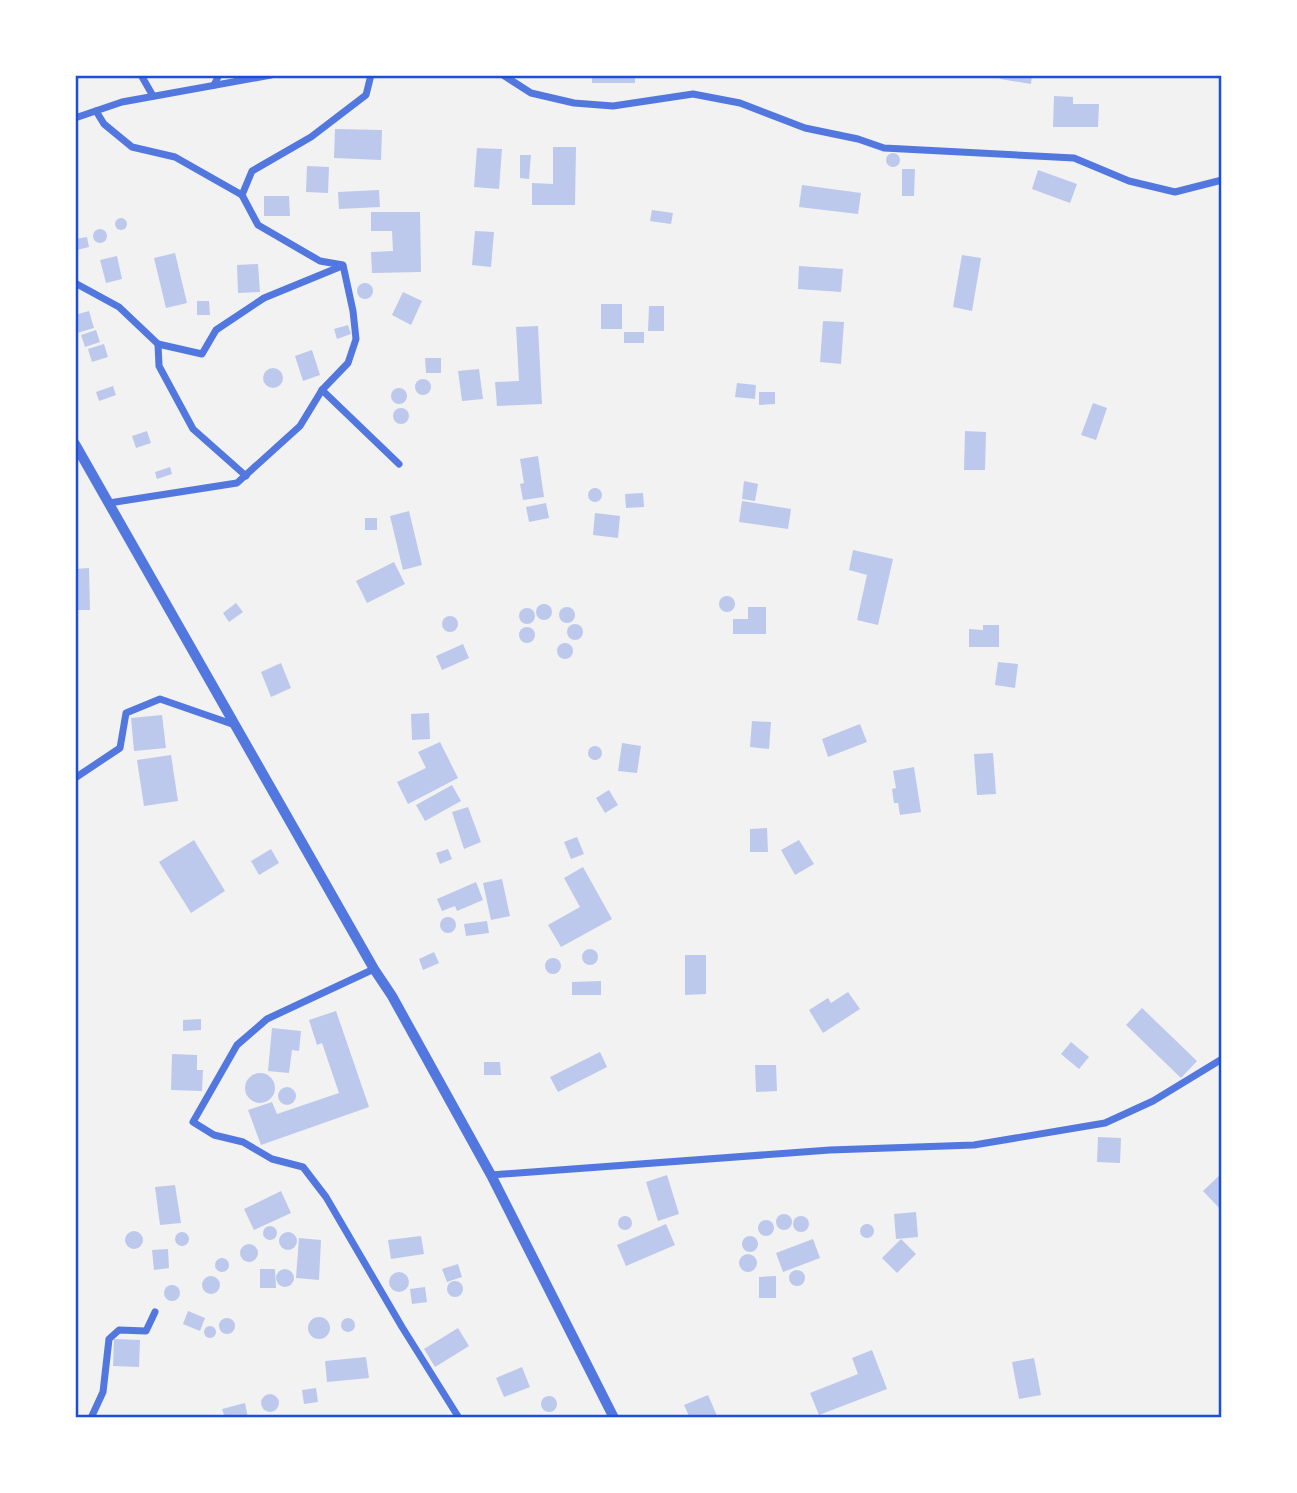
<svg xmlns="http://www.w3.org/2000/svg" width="1297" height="1493" font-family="Ubuntu,sans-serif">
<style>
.building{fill:#bdc9ec}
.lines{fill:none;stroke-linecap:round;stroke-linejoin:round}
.minor{stroke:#5277de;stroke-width:7}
.tertiary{stroke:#5277de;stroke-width:10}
.neatline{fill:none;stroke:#1d4ed8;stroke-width:2.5}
</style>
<rect width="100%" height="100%" fill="#f2f2f2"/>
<g class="building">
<rect x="592" y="75" width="43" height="8"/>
<polygon points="1001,75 1032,75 1031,84 1000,79"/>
<polygon points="1054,96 1073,97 1073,104 1099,104 1098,127 1053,127"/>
<polygon points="335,129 382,130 381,160 334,158"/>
<polygon points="553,147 576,147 575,205 532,205 532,183 553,184"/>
<polygon points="477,148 502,149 499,189 474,187"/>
<circle cx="893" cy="160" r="7"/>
<polygon points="520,155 531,155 529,179 520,178"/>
<polygon points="307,166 329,167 328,193 306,192"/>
<polygon points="902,169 915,169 914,196 902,196"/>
<polygon points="1038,170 1077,184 1070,203 1032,189"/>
<polygon points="802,185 861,193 858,214 799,207"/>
<polygon points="379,190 380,207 339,209 338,192"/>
<polygon points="264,196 289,196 290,216 264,216"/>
<polygon points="652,210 673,213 671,224 650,221"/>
<polygon points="371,212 420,212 421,272 372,273 371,252 393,251 392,231 371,231"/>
<circle cx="121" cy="224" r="6"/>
<circle cx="100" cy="236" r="7"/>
<polygon points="475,231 494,232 491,267 472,265"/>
<polygon points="87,237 89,247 77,250 75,239"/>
<polygon points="175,253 187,303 166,308 154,258"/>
<polygon points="962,255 981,258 972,311 953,307"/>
<polygon points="117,256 122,279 106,283 100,260"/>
<polygon points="258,264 260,292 238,293 237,265"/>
<polygon points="799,266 843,269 841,292 798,289"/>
<circle cx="365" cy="291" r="8"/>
<polygon points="403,292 422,301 411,325 392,315"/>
<polygon points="197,301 209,301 210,315 197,315"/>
<rect x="601" y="304" width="21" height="25"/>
<polygon points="649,306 664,306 664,331 648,331"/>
<polygon points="89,311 94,328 77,333 75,315"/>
<polygon points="823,321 844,322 841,364 820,362"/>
<polygon points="348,325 351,334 337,339 334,329"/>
<polygon points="538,326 542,404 497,406 495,382 519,381 516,327"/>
<polygon points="96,330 100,342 85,347 81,335"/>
<rect x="624" y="332" width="20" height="11"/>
<polygon points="104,344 108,357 92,362 88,349"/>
<polygon points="312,350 320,375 303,381 295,356"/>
<polygon points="425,358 441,358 441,373 426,373"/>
<circle cx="273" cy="378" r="10"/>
<polygon points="479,369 483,399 462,401 458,371"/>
<circle cx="423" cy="387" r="8"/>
<polygon points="737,383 756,385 755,399 735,397"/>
<polygon points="113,386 116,395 99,401 96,392"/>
<circle cx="399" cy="396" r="8"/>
<polygon points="759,392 775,392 775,404 759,405"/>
<polygon points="1093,403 1107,408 1096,440 1081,435"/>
<circle cx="401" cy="416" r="8"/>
<polygon points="147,431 151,443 136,448 132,436"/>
<polygon points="965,431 986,432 985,470 964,470"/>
<polygon points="538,456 544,497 523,500 520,484 524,483 520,459"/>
<polygon points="170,467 172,474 157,479 155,472"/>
<polygon points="744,481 758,484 755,501 742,499"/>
<circle cx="595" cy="495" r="7"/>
<polygon points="643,493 644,507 626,508 625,494"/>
<polygon points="742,501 791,509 788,529 739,522"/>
<polygon points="546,503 549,518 529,522 526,507"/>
<polygon points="409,511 422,565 403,570 390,516"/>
<polygon points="595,513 620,516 618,538 593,535"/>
<rect x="365" y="518" width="12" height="12"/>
<polygon points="853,550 893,559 878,625 857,620 867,575 849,570"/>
<polygon points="394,562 405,584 367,603 356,581"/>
<polygon points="89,568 90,610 75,610 75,569"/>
<circle cx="727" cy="604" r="8"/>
<polygon points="236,603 243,612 229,622 223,613"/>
<circle cx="544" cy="612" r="8"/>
<polygon points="748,607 766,607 766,634 733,634 733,619 748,619"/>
<circle cx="567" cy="615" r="8"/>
<circle cx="527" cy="616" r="8"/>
<circle cx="450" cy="624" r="8"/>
<circle cx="575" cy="632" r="8"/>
<polygon points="983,625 999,625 999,647 969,647 969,629 983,630"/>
<circle cx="527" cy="635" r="8"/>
<circle cx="565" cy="651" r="8"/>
<polygon points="463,644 469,658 442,670 436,656"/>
<polygon points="998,662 1018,664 1015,688 995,685"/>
<polygon points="281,663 291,688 271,697 261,672"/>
<polygon points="429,713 430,739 412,740 411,714"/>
<polygon points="162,715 166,748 134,751 131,718"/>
<polygon points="752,721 771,722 769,749 750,747"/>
<polygon points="860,724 867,742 828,757 822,739"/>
<polygon points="440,742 458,778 408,804 397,782 426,768 418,752"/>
<polygon points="622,743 641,746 637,773 618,771"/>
<circle cx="595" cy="753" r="7"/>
<polygon points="993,753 996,794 977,795 974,754"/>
<polygon points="171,755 178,801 144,806 137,760"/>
<polygon points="914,767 921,812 900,815 898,803 894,803 892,789 896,788 893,771"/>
<polygon points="452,785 461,801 425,821 416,805"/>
<polygon points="609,790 618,805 605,813 596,798"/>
<polygon points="468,807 481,842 464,849 452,812"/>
<polygon points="767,828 768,852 750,852 750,829"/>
<polygon points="577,837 584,854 571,859 564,842"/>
<polygon points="194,840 225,891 191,913 159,862"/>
<polygon points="799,840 814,864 795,875 781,850"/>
<polygon points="271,849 279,863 259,875 251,861"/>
<polygon points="448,849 452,859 440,864 436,853"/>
<polygon points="583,867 612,919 561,947 548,925 580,907 564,878"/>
<polygon points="502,879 510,916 491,920 483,883"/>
<polygon points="476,882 483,900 457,911 455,906 442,911 437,899"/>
<circle cx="448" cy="925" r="8"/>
<polygon points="487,921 489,933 466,936 464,924"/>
<circle cx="590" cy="957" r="8"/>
<polygon points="434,952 439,963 423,970 419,959"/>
<polygon points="685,955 706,955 706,994 685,995"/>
<circle cx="553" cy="966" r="8"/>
<polygon points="601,981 601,995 572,995 572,982"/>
<polygon points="848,992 860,1009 823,1033 809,1010 828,998 831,1003"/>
<polygon points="1142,1008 1197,1061 1181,1078 1126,1025"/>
<polygon points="336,1011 369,1107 261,1145 248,1110 272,1102 277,1114 339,1093 322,1043 317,1045 309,1020"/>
<polygon points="201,1019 201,1030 183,1031 183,1020"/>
<polygon points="272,1028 301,1031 299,1051 292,1050 289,1073 268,1071"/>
<polygon points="1071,1042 1089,1057 1079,1069 1061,1054"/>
<polygon points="600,1052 607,1067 558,1092 550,1077"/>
<polygon points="172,1054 197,1055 197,1070 203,1070 202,1091 171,1090"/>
<polygon points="484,1062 500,1062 501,1075 484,1075"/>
<polygon points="755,1065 776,1065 777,1091 756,1092"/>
<circle cx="260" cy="1088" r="15"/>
<circle cx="287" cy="1096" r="9"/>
<polygon points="1098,1137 1121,1138 1120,1163 1097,1162"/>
<polygon points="1222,1173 1222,1211 1203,1191"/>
<polygon points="667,1175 679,1214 658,1221 646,1182"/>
<polygon points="175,1185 181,1223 160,1225 155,1187"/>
<polygon points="281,1191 291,1213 254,1230 244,1209"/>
<polygon points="916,1212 918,1237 896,1239 894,1214"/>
<circle cx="784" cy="1222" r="8"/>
<circle cx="625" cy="1223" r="7"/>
<circle cx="801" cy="1224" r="8"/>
<circle cx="766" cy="1228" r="8"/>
<circle cx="867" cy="1231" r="7"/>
<polygon points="666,1224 675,1245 626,1266 617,1245"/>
<circle cx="270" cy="1233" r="7"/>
<circle cx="134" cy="1240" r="9"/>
<circle cx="288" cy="1241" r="9"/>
<circle cx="182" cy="1239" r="7"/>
<polygon points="421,1236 424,1254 391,1259 388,1240"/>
<circle cx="750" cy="1244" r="8"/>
<polygon points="299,1238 321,1240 319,1280 296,1278"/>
<polygon points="813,1239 820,1258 783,1272 776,1253"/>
<polygon points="901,1239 916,1254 897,1273 882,1258"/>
<circle cx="249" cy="1253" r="9"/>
<polygon points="168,1249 169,1268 154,1270 152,1250"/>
<circle cx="748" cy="1263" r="9"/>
<circle cx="222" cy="1265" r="7"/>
<polygon points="458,1264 462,1277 447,1282 442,1269"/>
<polygon points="260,1269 275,1269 276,1288 260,1288"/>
<circle cx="285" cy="1278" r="9"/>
<circle cx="797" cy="1278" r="8"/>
<circle cx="399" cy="1282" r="10"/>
<polygon points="776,1276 776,1298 759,1298 759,1277"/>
<circle cx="211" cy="1285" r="9"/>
<circle cx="455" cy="1289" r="8"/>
<circle cx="172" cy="1293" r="8"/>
<polygon points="425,1287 427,1302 412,1304 410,1289"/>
<polygon points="188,1311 205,1318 200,1331 183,1324"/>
<circle cx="319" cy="1328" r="11"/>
<circle cx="348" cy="1325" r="7"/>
<circle cx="227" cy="1326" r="8"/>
<circle cx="210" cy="1332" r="6"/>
<polygon points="458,1328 469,1346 435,1367 424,1349"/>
<polygon points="114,1339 140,1340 139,1367 113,1366"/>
<polygon points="872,1350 887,1389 819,1415 810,1393 858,1374 852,1358"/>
<polygon points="366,1357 369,1378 327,1382 325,1361"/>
<polygon points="1034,1358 1041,1395 1019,1399 1012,1362"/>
<polygon points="522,1367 530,1387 504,1397 496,1378"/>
<polygon points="316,1388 318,1402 304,1404 302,1390"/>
<circle cx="270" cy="1403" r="9"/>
<polygon points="708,1395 718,1418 690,1418 684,1405"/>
<circle cx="549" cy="1404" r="8"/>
<polygon points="245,1403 248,1418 225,1418 222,1409"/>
</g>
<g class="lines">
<g class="minor">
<polyline points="141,75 153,96"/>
<polyline points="503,75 531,93 574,103 613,106 693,94 740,103 805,128 858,139 884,148 1074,158 1129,181 1175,192 1222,180"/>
<polyline points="214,85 219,75"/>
<polyline points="96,111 104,124 132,147 175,157 242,195 258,225 320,261 343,265 353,311 356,339 348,363 322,390 300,426 237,483 109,503"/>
<polyline points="75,118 122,102 271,75"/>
<polyline points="242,195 252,171 311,137 366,95 371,75"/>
<polyline points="75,283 119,307 158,344 202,354 216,330 264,298 342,266"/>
<polyline points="158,344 159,366 193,429 246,476"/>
<polyline points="322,390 399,464"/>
<polyline points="75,778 120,748 126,713 160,699 235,725"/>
<polyline points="374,969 267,1019 237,1045 193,1122 214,1135 243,1142 272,1159 303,1167 326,1197 402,1327 459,1418"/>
<polyline points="491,1175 830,1150 974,1145 1105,1123 1153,1101 1222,1059"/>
<polyline points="91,1418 103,1392 109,1339 119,1330 146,1331 155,1312"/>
</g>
<polyline class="tertiary" points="75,444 374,969 392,996 491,1175 614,1418"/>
</g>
<rect width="1297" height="1493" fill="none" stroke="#ffffff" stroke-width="154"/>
<rect x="77" y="77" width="1143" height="1339" class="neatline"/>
</svg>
